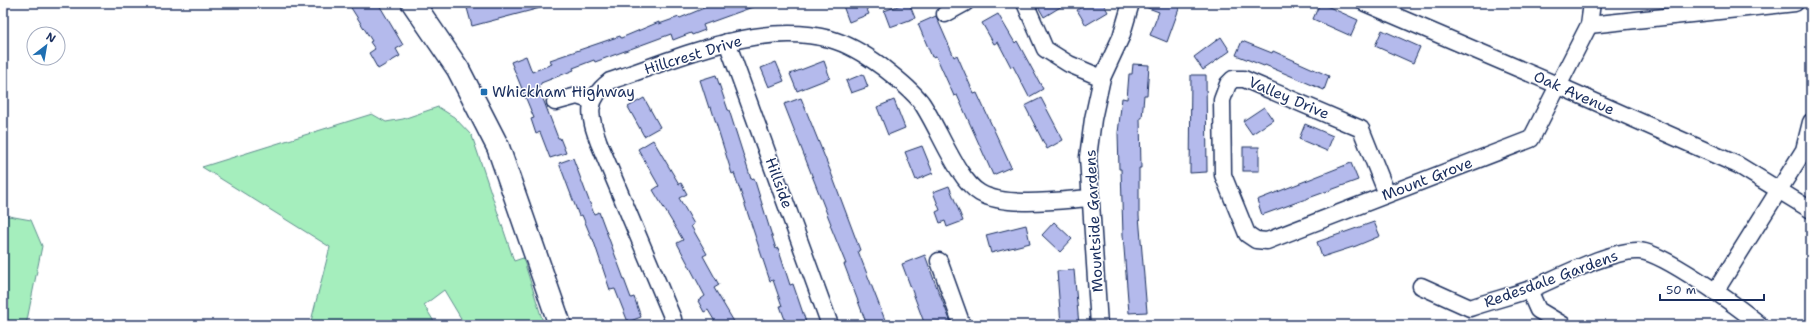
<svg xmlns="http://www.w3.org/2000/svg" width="1814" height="328" font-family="'Shantell Sans',sans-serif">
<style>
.green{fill:#a5eebd;stroke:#608e8e}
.building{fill:#b4baec;stroke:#1b2f5e}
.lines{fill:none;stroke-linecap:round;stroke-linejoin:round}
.street-casing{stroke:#1b2f5e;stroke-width:19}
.secondary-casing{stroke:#1b2f5e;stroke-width:25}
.street{stroke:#fff;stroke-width:16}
.secondary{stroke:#fff;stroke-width:22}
.poi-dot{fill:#1f6fb2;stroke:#fff;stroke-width:1.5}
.labels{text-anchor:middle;stroke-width:3;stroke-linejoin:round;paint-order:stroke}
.street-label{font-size:15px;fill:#1b2f5e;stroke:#fff}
.poi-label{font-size:15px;fill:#1b2f5e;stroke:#fff;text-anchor:start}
</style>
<rect width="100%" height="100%" fill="#fff"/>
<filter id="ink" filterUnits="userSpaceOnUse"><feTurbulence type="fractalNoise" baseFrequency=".025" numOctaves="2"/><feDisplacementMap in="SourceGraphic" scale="8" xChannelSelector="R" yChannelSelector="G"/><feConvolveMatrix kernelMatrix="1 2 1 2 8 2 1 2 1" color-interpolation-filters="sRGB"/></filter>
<g filter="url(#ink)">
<g class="green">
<polygon points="438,107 454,117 472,136 514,261 523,258 544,325 465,325 444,290 424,305 436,325 310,325 330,247 202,167 372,114 386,122 403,119"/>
<polygon points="3,215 31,220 42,246 26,325 3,325 3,280 5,269 3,268"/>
</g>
<g class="building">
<polygon points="348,3 378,3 403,45 396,49 400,56 378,69 369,53 375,49 370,42 372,41"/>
<polygon points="477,3 544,3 544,7 472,26 467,8 477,5"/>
<polygon points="716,3 760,3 761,4 703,25 705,30 692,35 691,33 673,40 671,34 595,62 594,60 573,68 574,70 541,83 541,85 538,86 558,138 560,138 566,153 550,158 540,132 536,134 531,119 534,118 511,62 526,56 532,72 552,64 550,60 620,36 621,38 659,22 659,24 679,17 680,18"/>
<polygon points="842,3 864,3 869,14 849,22"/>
<polygon points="906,3 909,3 915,18 890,27 884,11"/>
<polygon points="1036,3 1067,3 1044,17"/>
<polygon points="1088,3 1103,3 1108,12 1086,25 1077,10"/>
<polygon points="1140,3 1172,3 1180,6 1167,42 1150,35 1159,12 1140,5"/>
<polygon points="1320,3 1358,20 1351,36 1313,19"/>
<polygon points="998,14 1015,43 1017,41 1043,89 1029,97 1013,66 1011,67 998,42 994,44 982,23"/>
<polygon points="936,16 954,57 957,55 974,94 977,93 1011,167 993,175 957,95 954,96 936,56 932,57 918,24"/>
<polygon points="1382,30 1420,47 1413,63 1375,46"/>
<polygon points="1221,37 1230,51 1203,70 1194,57"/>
<polygon points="1242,41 1272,53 1273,51 1329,76 1324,90 1265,65 1264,66 1236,55"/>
<polygon points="824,61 830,78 797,91 790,74"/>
<polygon points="776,62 784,81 769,87 761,68"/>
<polygon points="1133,64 1149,65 1147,95 1144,95 1142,118 1140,118 1141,168 1139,168 1139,216 1147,312 1129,313 1123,235 1121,169 1119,169 1118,133 1122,98 1127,99 1129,74 1132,74"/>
<polygon points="863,74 868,87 851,93 846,81"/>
<polygon points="716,75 728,110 729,110 751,179 754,178 776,249 778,248 790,285 793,284 807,325 787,325 780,306 782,306 773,280 770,281 742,196 734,173 732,174 711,107 709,108 700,80"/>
<polygon points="1191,75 1206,75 1207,172 1190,173"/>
<polygon points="644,98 660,127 644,136 628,107"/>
<polygon points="801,98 830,170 860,250 858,251 887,325 867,325 844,264 846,264 830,225 831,224 784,104"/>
<polygon points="1041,98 1063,140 1047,149 1025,106"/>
<polygon points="894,100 905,128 888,135 877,107"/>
<polygon points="1264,107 1273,120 1252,134 1243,121"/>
<polygon points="1305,124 1333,136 1327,151 1299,139"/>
<polygon points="653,140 679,184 681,183 687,194 679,198 694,224 691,226 707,254 703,256 719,285 714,288 736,325 717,325 708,310 704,312 698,301 705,296 677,243 683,240 653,190 659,186 638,149"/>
<polygon points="922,146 933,173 916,180 905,152"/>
<rect x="1243" y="147" width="16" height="24"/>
<polygon points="573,158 594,214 599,212 631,298 634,297 641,317 628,322 615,289 610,290 593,239 592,239 582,215 579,216 559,163"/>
<polygon points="1351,163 1358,180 1262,215 1257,200"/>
<polygon points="949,186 963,221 947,227 945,221 940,223 936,212 940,210 933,192"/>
<polygon points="1054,222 1072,239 1060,252 1042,235"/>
<polygon points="1374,222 1380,236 1356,246 1322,257 1317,242"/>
<polygon points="1026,225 1030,243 991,253 986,235"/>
<polygon points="925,255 934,280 952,325 925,325 916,301 902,264"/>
<polygon points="1074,270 1079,325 1061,325 1057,271"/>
</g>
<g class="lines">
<g class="street-casing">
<g id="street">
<polyline points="1025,3 1045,49 1069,64 1102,78"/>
<polyline points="1365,3 1557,85 1738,165 1811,210"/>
<polyline points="945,14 965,3"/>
<polyline points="1589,25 1795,3"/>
<polyline points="727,42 830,325"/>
<polyline points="555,102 577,96 592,101"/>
<polyline points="1387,194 1361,129 1244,79 1233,79 1228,84 1222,100 1223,175 1247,234 1256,240 1267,241 1531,139 1589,25 1592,3"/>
<polyline points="939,261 962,325"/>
<path d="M1421,286L1470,308C1490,301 1511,296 1531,289C1557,278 1613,249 1639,251C1663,252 1740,308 1760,325"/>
<polyline points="1529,290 1538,310 1563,325"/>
<polyline points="1715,292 1804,150 1811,122"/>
<path d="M674,325L673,319L599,143C589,116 585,100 610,81C677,59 758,20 830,39C848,44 866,55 881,66C895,77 910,88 921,102C938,126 957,180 980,193C1006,208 1061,200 1091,198"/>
<polyline points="1099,325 1088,157 1093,119 1102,78 1121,37 1131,3"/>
</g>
</g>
<g class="secondary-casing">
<polyline id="secondary" points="413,3 458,69 498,147 560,325"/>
</g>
<use href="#street" class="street"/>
<use href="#secondary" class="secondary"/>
</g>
</g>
<rect class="poi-dot" x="480" y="88" width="8" height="8" rx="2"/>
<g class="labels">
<g class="street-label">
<text transform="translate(693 55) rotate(-17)" y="5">Hillcrest Drive</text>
<text transform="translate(1574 93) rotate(24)" y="5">Oak Avenue</text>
<text transform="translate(1289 98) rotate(23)" y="5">Valley Drive</text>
<text transform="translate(1427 179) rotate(-21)" y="5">Mount Grove</text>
<text transform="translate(779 183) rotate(70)" y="5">Hillside</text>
<text transform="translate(1094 221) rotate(-93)" y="5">Mountside Gardens</text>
<text transform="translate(1551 279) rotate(-20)" y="5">Redesdale Gardens</text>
</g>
<g class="poi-label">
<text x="492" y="97">Whickham Highway</text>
</g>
</g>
<rect width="1814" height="328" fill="none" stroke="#fff" stroke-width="16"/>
<rect x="8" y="8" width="1798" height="312" fill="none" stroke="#1b2f5e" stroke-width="1.5" filter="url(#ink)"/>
<g transform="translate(46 46) rotate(31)"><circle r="19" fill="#ffffff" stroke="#a4acbf"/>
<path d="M0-3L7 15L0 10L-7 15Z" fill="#1f6fb2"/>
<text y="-6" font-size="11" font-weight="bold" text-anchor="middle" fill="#1b2f5e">N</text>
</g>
<path d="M1660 294v6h104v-6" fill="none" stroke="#1b2f5e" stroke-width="2"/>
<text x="1666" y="294" font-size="12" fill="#1b2f5e" stroke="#ffffff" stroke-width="3" paint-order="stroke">50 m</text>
</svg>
